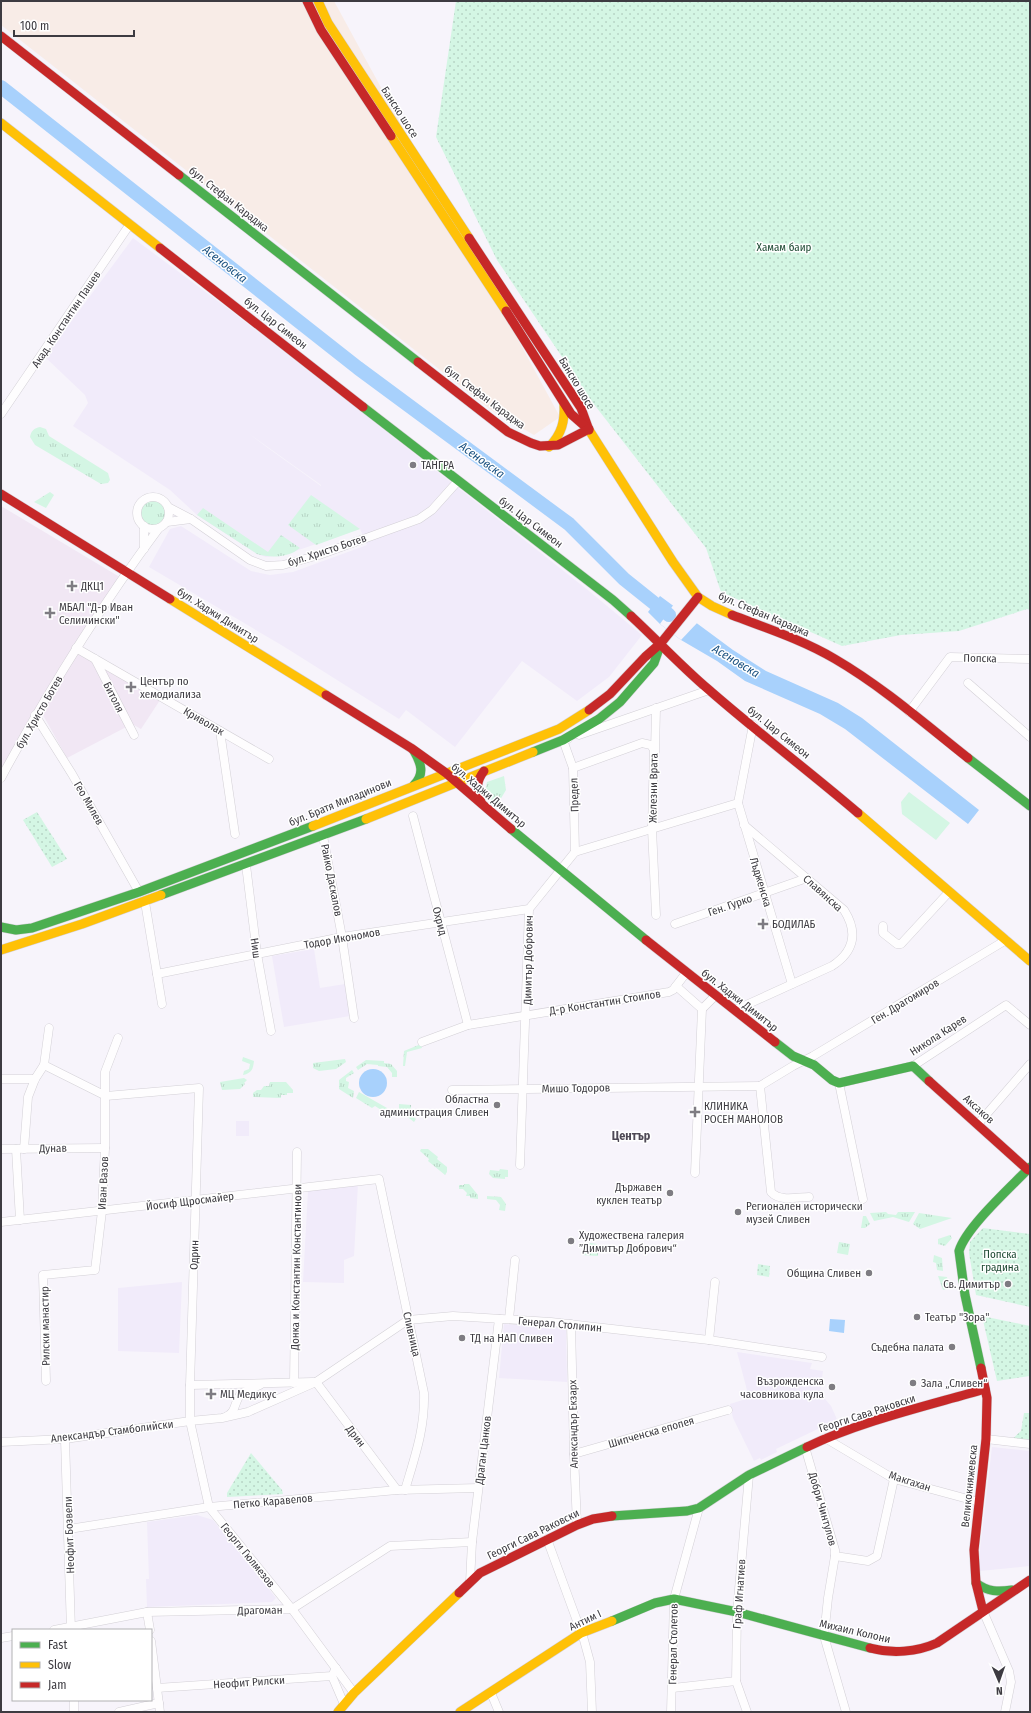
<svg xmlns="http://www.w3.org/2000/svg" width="1031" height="1713" font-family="'Fira Sans Condensed',sans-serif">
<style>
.built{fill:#f1ebfa;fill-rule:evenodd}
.industrial{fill:#f8ece7}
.medical{fill:#f1e7f4}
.grass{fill:url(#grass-tufts)}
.park{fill:url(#park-dots)}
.pitch{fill:#d4f6e4}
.water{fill:#a8d1fc}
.pier{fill:#f7f4fb}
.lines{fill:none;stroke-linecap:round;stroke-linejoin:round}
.river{stroke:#a8d1fc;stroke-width:14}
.street-casing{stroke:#d3d0d6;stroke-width:9}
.fast-casing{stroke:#d3d0d6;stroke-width:10}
.slow-casing{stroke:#d3d0d6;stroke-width:10}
.jam-casing{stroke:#d3d0d6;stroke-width:10}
.street{stroke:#fefdfe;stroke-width:8}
.fast{stroke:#4caf50;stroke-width:9}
.slow{stroke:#ffc107;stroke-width:9}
.jam{stroke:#c62828;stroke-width:9}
.poi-dot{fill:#7e7c82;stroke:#fff;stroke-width:1.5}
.labels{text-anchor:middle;stroke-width:3;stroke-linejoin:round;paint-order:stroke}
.street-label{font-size:11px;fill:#3d3b41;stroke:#fff}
.park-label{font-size:11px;fill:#1d4932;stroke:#fff}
.poi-label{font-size:11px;fill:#3d3b41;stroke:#fff;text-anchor:start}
.water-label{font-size:12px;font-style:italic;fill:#1b5281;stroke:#fff}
.neighbourhood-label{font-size:12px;font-weight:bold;fill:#4e4955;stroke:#fff}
</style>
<defs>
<pattern id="grass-tufts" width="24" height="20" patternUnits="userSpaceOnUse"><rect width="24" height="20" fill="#d4f6e4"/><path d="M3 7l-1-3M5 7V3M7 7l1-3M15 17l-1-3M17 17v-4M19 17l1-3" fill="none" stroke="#b7d4c5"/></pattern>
<pattern id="park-dots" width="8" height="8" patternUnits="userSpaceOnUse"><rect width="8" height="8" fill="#d4f6e4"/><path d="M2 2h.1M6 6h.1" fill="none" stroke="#b7d4c5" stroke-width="1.8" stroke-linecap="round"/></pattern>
</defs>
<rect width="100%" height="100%" fill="#f7f4fb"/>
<g class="built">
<path d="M133,238L230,310L475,501L589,591L642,635L609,677L577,701L522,661L455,747L406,710L399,719L283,646L149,567L170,529L181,526L251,571L270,575L293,572L367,545L360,529L284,555L266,557L257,554L197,515L170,490L73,426L88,403L85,395L45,357ZM248,433L321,485V486L268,448Z"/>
<polygon points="314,949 320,988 345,984 350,1016 284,1027 272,956"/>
<rect x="236" y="1121" width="13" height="15"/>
<polygon points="358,1184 354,1256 344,1260 344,1283 303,1282 308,1191"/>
<polygon points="182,1282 179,1353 118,1351 118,1288"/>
<polygon points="504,1324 566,1328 567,1382 499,1378"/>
<polygon points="737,1352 812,1363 810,1369 823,1371 820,1393 831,1406 839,1424 824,1431 822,1427 776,1449 777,1452 761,1460 760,1458 754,1461 733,1418 730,1404 749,1398"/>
<polygon points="992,1447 1030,1451 1030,1566 980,1571 980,1549"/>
<polygon points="197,1515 213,1520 276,1598 272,1602 147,1607 146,1579 149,1579 147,1522"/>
</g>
<polygon class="industrial" points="1,1 334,1 560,417 534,435 491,410 1,25"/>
<polygon class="medical" points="1,506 123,579 76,648 162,697 141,729 132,724 67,758 43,715 36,715 7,768 1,766"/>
<g class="grass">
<path d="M40,427L46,429L49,436L108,473L110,480L108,483L101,484L35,445L30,437C31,431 34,428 40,427Z"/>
<polygon points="50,492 54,495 46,508 34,502"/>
<polygon points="311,495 360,529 316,545 288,525"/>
<circle cx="153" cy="513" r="14"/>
<path d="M203,508L268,552L281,535L300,548C288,558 270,558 257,554L197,515Z"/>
<path d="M504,776L506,790L497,805C487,800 484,792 487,782Z"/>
<polygon points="421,1044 422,1048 407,1052 405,1066 403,1066 404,1051"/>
<path d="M243,1057L254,1061C253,1069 252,1073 243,1075L244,1071L249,1069L250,1064L242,1061Z"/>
<polygon points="345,1059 346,1062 336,1069 319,1071 313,1068 313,1063"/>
<polygon points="366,1060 384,1061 384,1063 391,1064 397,1071 397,1077 392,1077 392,1073 387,1067 378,1066 378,1065 367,1064 358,1070 356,1067"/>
<polygon points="352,1070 354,1073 346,1078 346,1081 349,1082 348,1088 354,1091 353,1098 339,1089 339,1080"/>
<polygon points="244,1078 247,1080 244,1083 245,1084 240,1089 222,1090 220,1082"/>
<polygon points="270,1082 286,1082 293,1090 293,1093 287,1093 287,1095 281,1095 281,1098 253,1097 253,1093 257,1090 261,1090 264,1086 269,1086"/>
<polygon points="359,1092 387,1108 388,1112 386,1113 375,1106 372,1108 356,1098"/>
<polygon points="399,1104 411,1105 411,1114 416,1119 414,1122 399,1110"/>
<polygon points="421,1149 428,1149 438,1157 437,1159 447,1167 447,1172 445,1175 428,1161 429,1159 420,1151"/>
<polygon points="500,1169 508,1170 508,1177 505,1177 505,1179 493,1178 489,1174 490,1170 499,1171"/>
<polygon points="464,1184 469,1184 478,1195 478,1199 470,1198 470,1196 466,1196 467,1193 463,1189 459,1189 459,1185 464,1185"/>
<polygon points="487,1196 501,1197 506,1204 505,1211 499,1210 500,1205 496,1200 487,1199"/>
<polygon points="886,1212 888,1214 896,1215 898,1212 915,1212 909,1222 893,1217 874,1221 870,1213"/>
<polygon points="919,1213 952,1218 920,1229 913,1224"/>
<polygon points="863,1216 866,1216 870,1224 865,1228 861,1228"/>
<polygon points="950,1235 952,1238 945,1246 938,1244 938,1239"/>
<polygon points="839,1242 850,1244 848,1255 837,1253"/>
<polygon points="934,1255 942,1258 943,1271 937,1270 936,1263 933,1262"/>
<polygon points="938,1276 947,1277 949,1288 943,1290"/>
</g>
<g class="park">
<polygon points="456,1 1030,1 1030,610 1027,609 959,631 901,635 842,646 721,592 706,548 593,403 497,260 436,137"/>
<polygon points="37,812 67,859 52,867 23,820"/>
<polygon points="983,1228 1030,1234 1030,1307 976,1295 969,1253 970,1242"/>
<polygon points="590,1243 597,1244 596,1250 598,1253 598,1256 582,1255 583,1250"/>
<polygon points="758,1264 770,1266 769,1277 757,1275"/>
<polygon points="982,1316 1030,1326 1030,1376 997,1381"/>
<polygon points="1024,1413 1030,1413 1030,1444 1009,1442 1021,1431"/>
<polygon points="251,1453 282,1490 283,1494 227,1497 227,1493"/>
</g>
<polygon class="pitch" points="909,792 950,823 936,840 902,814 901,802"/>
<g class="water">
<polygon points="660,596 733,650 766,671 838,703 862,718 979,810 968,824 845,729 820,714 745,681 717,661 681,640 660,624 648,612"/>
<circle cx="373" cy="1083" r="14"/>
<polygon points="830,1319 845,1320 844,1333 829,1331"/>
</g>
<polygon class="pier" points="674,604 698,622 681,640 660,624"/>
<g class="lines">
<polyline class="river" points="1,87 358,368 569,524 624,579 669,615"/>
<g class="street-casing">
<g id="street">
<polyline points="1,414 130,224"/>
<circle cx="153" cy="513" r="16"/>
<polyline points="168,507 191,519 250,560 266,566 283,565 319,555 419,519 432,510 458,481"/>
<polyline points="167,522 191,519"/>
<polyline points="144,549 144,526"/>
<polyline points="76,648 269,759"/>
<polyline points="95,659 134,735"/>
<polyline points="968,683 1030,737"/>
<polyline points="909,712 950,657 1030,659"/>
<polyline points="35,715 72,774 139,892"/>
<polyline points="753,725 738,803 792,984"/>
<polyline points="220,731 235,834"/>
<polyline points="579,735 709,690"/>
<polyline points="568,739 563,740 573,768 575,852"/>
<polyline points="655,752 656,708"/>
<polyline points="573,768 642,743 651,745 654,750 652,829 656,915"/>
<path d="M1,778C48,691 100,607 159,528"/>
<polyline points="413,816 468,1025"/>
<polyline points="323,836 342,937 354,1018"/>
<polyline points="246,865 257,954 271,1031"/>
<polyline points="145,902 162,1004"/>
<polyline points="675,924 807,878"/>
<polyline points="883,926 883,933 897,944 901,944 949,892"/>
<polyline points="157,974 342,937 529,909"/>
<polyline points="676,986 702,1009 715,996"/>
<path d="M735,1010L832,966C855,951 858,932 844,910L744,825"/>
<polyline points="422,1042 468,1025 669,992 673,990 686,973"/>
<polyline points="44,1065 106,1096 199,1088 190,1385 190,1421 209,1507 292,1609 354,1693"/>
<polyline points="913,1066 1006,1005 1030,1025"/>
<polyline points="1,1079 35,1079"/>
<polyline points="839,1083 863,1199"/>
<polyline points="760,1086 793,1066 813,1056 1006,940"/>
<path d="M760,1086L771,1192C780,1202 797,1197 809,1197"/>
<polyline points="452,1090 760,1086"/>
<polyline points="978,1124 1030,1064"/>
<polyline points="1,1149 105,1148"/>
<polyline points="16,1149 20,1220"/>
<polyline points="24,1149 28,1097 35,1079 44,1065 49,1028"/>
<polyline points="520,1165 529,909 575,852 738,803"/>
<polyline points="695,1173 702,1009"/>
<path d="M1,1222L379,1179L424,1393C425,1429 415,1456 405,1490"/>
<polyline points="509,1319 515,1260"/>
<polyline points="571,1324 574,1454 577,1525"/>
<polyline points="709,1340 715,1282"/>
<polyline points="46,1381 43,1275 95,1270 102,1211 105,1148 105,1072 118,1038"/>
<polyline points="316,1382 397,1490"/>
<polyline points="294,1383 297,1152"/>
<polyline points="190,1385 313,1382"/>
<path d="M227,1416C236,1412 234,1403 240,1395C245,1390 254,1388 260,1385"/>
<polyline points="825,1438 894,1479 979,1502"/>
<polyline points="65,1439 71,1630"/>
<polyline points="986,1439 1030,1444"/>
<polyline points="1,1442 65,1439 190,1421 222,1418 248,1412 316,1382 408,1320 453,1316 551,1322 709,1340 822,1357"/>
<polyline points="805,1447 835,1550 835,1556 828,1598 824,1636 846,1712"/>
<polyline points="574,1454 728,1410"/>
<polyline points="69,1529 209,1507 397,1490 478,1488"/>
<polyline points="547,1539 584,1640 590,1662 592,1712"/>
<polyline points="835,1556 868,1561 877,1556 894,1479"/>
<polyline points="470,1582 472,1542 499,1319"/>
<polyline points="983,1611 1009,1671 1011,1682 1005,1712"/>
<polyline points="147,1612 150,1630"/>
<polyline points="54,1630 147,1612 292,1609 390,1546 472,1542"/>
<polyline points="1,1638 13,1636"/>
<polyline points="151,1641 160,1712"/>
<polyline points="332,1676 344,1704"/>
<polyline points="157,1688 332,1676 336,1668"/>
<polyline points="673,1688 736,1681"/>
<polyline points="491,1693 499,1712"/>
<polyline points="74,1700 74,1712"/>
<polyline points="119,1712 159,1703"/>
<polyline points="671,1712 674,1599 699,1508"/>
<polyline points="747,1712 736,1681 737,1612 749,1475"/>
</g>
</g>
<g class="fast-casing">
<g id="fast">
<polyline points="179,175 418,362"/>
<polyline points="363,407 613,600 631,616"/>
<path d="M414,751C421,763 425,774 414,785"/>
<polyline points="533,752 563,740 599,719 620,702 654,663 661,643"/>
<polyline points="968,758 1030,806"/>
<polyline points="511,829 646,940"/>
<polyline points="161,895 366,819"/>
<polyline points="1,927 16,930 32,928 139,892 313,826"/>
<polyline points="775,1042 793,1056 814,1065 832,1080 839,1083 913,1066 929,1081"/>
<path d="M981,1368L965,1295L959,1251C966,1227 1012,1186 1030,1167"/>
<polyline points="612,1516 687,1511 699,1508 749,1475 807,1447"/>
<path d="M976,1583C988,1592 998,1592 1012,1590"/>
<polyline points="612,1621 655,1603 674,1599 737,1612 870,1648"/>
</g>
</g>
<g class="slow-casing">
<g id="slow">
<polyline points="318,1 328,23 469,238"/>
<polyline points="1,123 160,248"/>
<polyline points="391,136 506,311"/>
<polyline points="589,430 673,562 698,597 712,606 732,615"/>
<path d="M549,447C562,434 565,421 564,403"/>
<polyline points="170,599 326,695"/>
<polyline points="858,813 1030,961"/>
<polyline points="366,819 533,752"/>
<polyline points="313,826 559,729 589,710"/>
<polyline points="1,950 82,924 161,895"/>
<polyline points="338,1712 354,1693 459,1593"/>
<polyline points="460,1712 581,1633 612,1621"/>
</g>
</g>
<g class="jam-casing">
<g id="jam">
<polyline points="307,1 321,30 391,136"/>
<polyline points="1,36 179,175"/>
<polyline points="469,238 581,408 589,430"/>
<polyline points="160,248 363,407"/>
<polyline points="506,311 571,414 587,428"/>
<polyline points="418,362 508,432 531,443 540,446 558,445 589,429"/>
<polyline points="1,494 170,599"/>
<path d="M732,615C766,628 803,640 835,659C883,687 925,724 968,758"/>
<path d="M631,616C657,640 681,666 708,689C757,732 809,771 858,813"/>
<polyline points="326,695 411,748 446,773 511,829"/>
<polyline points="589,710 610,694 645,657 661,643 698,597"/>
<path d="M481,802C476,790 476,781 484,771"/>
<polyline points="646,940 775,1042"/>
<polyline points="929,1081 1028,1170"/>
<polyline points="981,1368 987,1398 986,1439 974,1550 976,1583 983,1611"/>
<path d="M807,1447C861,1421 927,1406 985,1389"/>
<polyline points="459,1593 480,1573 577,1525 593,1519 612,1516"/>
<path d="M870,1648C892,1654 917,1652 937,1643L1030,1580"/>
</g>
</g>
<use href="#street" class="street"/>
<use href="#fast" class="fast"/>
<use href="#slow" class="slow"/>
<use href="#jam" class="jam"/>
</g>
<g class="poi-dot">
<circle cx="413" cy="465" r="4"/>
<path d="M70 580h4v4h4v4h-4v4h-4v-4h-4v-4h4z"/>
<path d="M48 607h4v4h4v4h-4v4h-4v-4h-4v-4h4z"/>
<path d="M129 681h4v4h4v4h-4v4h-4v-4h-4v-4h4z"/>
<path d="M761 918h4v4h4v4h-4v4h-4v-4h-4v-4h4z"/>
<circle cx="497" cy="1105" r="4"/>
<path d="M693 1106h4v4h4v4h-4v4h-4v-4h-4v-4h4z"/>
<circle cx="670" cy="1193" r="4"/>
<circle cx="738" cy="1212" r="4"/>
<circle cx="571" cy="1241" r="4"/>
<circle cx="869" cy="1273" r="4"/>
<circle cx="1008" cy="1284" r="4"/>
<circle cx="917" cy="1317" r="4"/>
<circle cx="462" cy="1338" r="4"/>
<circle cx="952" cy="1347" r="4"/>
<circle cx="913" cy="1383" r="4"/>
<circle cx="832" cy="1387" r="4"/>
<path d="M209 1388h4v4h4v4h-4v4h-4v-4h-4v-4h4z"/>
</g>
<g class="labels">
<g class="street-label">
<text transform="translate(400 112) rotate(57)" y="4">Банско шосе</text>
<text transform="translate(229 199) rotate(38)" y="4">бул. Стефан Караджа</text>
<text transform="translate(66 319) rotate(-56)" y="4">Акад. Константин Пашев</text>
<text transform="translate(276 323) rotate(38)" y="4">бул. Цар Симеон</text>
<text transform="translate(577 383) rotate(59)" y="4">Банско шосе</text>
<text transform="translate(485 397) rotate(37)" y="4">бул. Стефан Караджа</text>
<text transform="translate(531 522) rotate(37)" y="4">бул. Цар Симеон</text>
<text transform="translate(327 550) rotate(-18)" y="4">бул. Христо Ботев</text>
<text transform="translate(764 614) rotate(23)" y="4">бул. Стефан Караджа</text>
<text transform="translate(218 615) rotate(32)" y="4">бул. Хаджи Димитър</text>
<text transform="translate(980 658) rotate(1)" y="4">Попска</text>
<text transform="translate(114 697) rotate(63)" y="4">Битоля</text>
<text transform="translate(39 712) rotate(-60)" y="4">бул. Христо Ботев</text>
<text transform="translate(204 721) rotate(30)" y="4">Криволак</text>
<text transform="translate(779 732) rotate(39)" y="4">бул. Цар Симеон</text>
<text transform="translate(653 788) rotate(-89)" y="4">Железни Врата</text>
<text transform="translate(489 795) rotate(40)" y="4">бул. Хаджи Димитър</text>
<text transform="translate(574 795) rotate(-92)" y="4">Предел</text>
<text transform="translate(340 802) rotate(-22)" y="4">бул. Братя Миладинови</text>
<text transform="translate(89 803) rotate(60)" y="4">Гео Милев</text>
<text transform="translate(332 880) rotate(79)" y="4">Райко Даскалов</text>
<text transform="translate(761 882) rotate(73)" y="4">Лъдженска</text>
<text transform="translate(823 893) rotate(42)" y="4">Славянска</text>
<text transform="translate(730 905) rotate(-19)" y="4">Ген. Гурко</text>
<text transform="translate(440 921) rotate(75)" y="4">Охрид</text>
<text transform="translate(342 938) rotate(-10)" y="4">Тодор Икономов</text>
<text transform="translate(256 948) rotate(82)" y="4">Ниш</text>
<text transform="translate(528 960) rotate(-89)" y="4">Димитър Добрович</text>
<text transform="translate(740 1000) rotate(38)" y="4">бул. Хаджи Димитър</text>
<text transform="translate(905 1001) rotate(-31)" y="4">Ген. Драгомиров</text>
<text transform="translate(605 1002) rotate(-9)" y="4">Д-р Константин Стоилов</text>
<text transform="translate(938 1035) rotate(-33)" y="4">Никола Карев</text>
<text transform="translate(576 1088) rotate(-1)" y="4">Мишо Тодоров</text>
<text transform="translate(979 1109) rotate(42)" y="4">Аксаков</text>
<text transform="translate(53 1148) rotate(-1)" y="4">Дунав</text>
<text transform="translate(103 1183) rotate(-87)" y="4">Иван Вазов</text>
<text transform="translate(190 1201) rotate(-7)" y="4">Йосиф Щросмайер</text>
<text transform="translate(194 1255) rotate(-88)" y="4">Одрин</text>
<text transform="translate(296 1267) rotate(-89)" y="4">Донка и Константин Константинови</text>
<text transform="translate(560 1324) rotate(5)" y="4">Генерал Столипин</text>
<text transform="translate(45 1326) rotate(-91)" y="4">Рилски манастир</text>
<text transform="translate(412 1334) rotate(77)" y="4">Сливница</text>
<text transform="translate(867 1413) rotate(-18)" y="4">Георги Сава Раковски</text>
<text transform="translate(573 1424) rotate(-91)" y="4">Александър Екзарх</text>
<text transform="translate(112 1431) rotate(-7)" y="4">Александър Стамболийски</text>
<text transform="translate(651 1432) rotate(-16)" y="4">Шипченска епопея</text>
<text transform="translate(356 1436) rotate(52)" y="4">Дрин</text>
<text transform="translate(483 1450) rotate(-83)" y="4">Драган Цанков</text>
<text transform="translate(910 1481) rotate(18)" y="4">Макгахан</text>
<text transform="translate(969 1486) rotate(-84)" y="4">Великокняжевска</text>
<text transform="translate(273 1501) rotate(-5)" y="4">Петко Каравелов</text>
<text transform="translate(823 1509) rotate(74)" y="4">Добри Чинтулов</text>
<text transform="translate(533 1534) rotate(-26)" y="4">Георги Сава Раковски</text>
<text transform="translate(69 1535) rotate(-92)" y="4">Неофит Бозвели</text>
<text transform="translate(248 1555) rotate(51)" y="4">Георги Гюлмезов</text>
<text transform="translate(739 1594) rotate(-86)" y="4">Граф Игнатиев</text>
<text transform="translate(260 1610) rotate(-1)" y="4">Драгоман</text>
<text transform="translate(585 1620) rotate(-25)" y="4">Антим I</text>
<text transform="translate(855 1631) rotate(13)" y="4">Михаил Колони</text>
<text transform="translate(673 1644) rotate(-89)" y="4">Генерал Столетов</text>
<text transform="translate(249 1682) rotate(-4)" y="4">Неофит Рилски</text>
</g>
<g class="park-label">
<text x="784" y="251">Хамам баир</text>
<text x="1000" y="1258">Попска<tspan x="1000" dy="13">градина</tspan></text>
</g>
<g class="poi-label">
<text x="421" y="469">ТАНГРА</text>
<text x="81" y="590">ДКЦ1</text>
<text x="59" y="611">МБАЛ "Д-р Иван<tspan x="59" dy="13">Селимински"</tspan></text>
<text x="140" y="685">Център по<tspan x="140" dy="13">хемодиализа</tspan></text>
<text x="772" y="928">БОДИЛАБ</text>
<text x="489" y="1103" text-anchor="end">Областна<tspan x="489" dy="13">администрация Сливен</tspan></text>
<text x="704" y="1110">КЛИНИКА<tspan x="704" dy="13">РОСЕН МАНОЛОВ</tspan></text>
<text x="662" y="1191" text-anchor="end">Държавен<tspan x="662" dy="13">куклен театър</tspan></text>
<text x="746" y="1210">Регионален исторически<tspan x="746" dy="13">музей Сливен</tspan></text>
<text x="579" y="1239">Художествена галерия<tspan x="579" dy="13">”Димитър Добрович“</tspan></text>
<text x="861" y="1277" text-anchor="end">Община Сливен</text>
<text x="1000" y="1288" text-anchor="end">Св. Димитър</text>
<text x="925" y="1321">Театър "Зора"</text>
<text x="470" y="1342">ТД на НАП Сливен</text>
<text x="944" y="1351" text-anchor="end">Съдебна палата</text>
<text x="824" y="1385" text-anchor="end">Възрожденска<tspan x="824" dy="13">часовникова кула</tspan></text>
<text x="921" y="1387">Зала „Сливен“</text>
<text x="220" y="1398">МЦ Медикус</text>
</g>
<g class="water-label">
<text transform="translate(225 264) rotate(38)" y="4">Асеновска</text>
<text transform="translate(482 460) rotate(36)" y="4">Асеновска</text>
<text transform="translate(736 661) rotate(31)" y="4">Асеновска</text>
</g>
<g class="neighbourhood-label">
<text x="631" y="1140">Център</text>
</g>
</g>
<rect width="1031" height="1713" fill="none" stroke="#3d3b41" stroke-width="4"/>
<rect x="12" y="1629" width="140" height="72" fill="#ffffff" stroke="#b1b1b3"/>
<rect x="20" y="1642" width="20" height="6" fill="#4caf50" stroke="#b1b1b3"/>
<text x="48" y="1649" font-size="12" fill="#3d3b41">Fast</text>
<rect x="20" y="1662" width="20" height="6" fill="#ffc107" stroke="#b1b1b3"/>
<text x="48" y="1669" font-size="12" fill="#3d3b41">Slow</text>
<rect x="20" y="1682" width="20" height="6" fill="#c62828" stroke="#b1b1b3"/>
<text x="48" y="1689" font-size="12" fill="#3d3b41">Jam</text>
<g transform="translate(999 1681) rotate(178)" stroke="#ffffff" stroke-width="3" paint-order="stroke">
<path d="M0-3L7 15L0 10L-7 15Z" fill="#3d3b41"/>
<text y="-6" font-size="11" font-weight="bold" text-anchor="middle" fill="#3d3b41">N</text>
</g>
<path d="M14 30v6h120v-6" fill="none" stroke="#3d3b41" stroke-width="2"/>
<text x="20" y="30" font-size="12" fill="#3d3b41" stroke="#ffffff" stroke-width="3" paint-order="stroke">100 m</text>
</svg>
